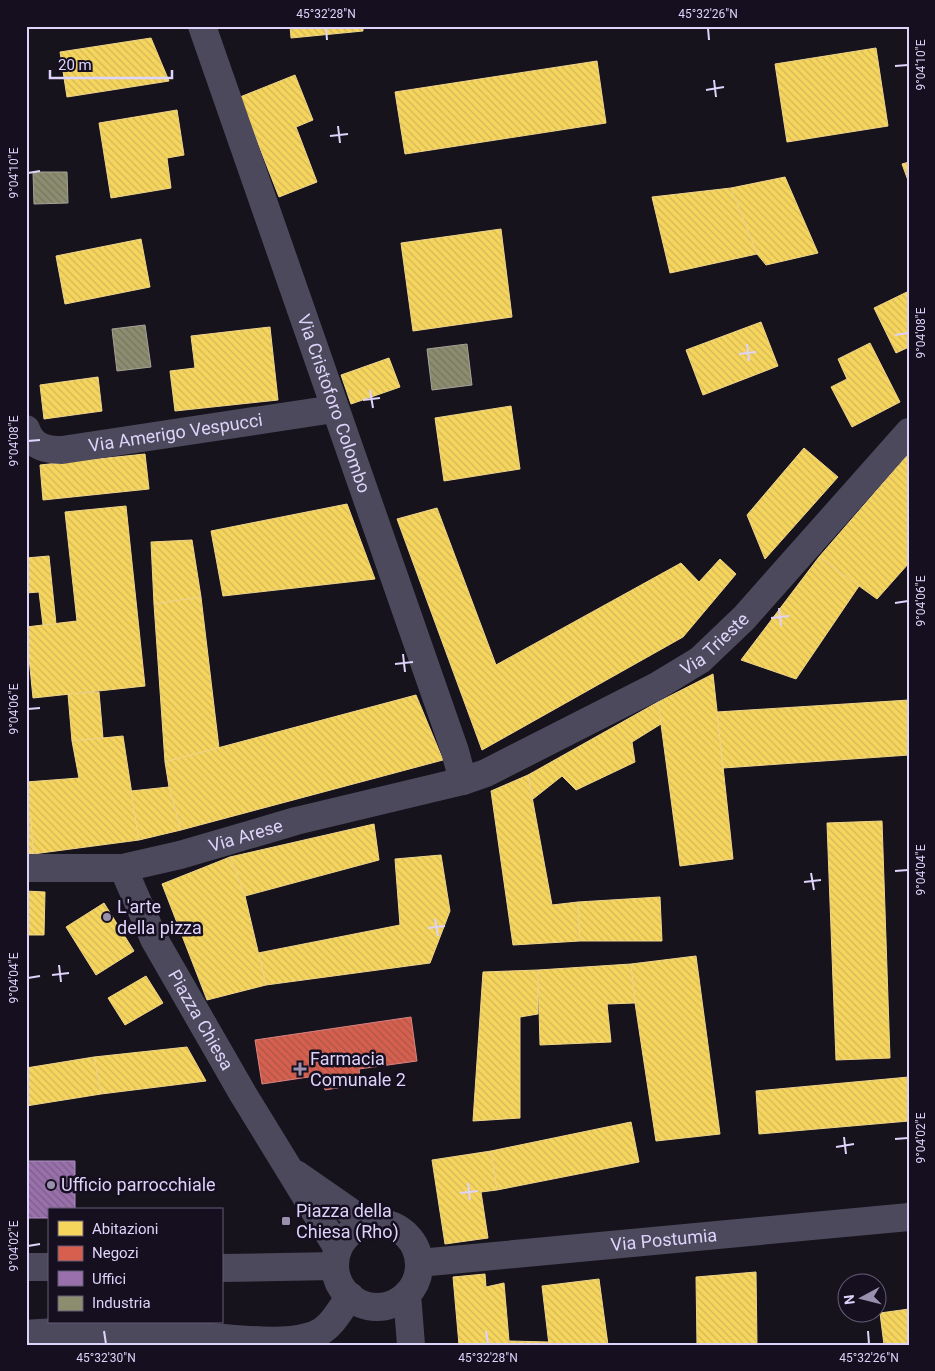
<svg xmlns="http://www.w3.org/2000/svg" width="935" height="1371" font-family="Roboto,sans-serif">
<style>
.homes{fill:url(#homes-back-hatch);stroke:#efd48b}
.shops{fill:url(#shops-back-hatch);stroke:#d88281}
.offices{fill:url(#offices-back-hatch);stroke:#ae8ec3}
.industry{fill:url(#industry-back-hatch);stroke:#a5a198}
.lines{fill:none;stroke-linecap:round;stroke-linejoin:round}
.street{stroke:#4c495c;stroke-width:28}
.ticks{fill:none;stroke:#ded3fa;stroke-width:2}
.poi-dot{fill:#9890ac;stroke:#150f20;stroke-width:2}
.labels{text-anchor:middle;stroke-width:5;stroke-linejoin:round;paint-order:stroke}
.street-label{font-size:18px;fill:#ded3fa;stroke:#150f20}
.poi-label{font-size:18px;fill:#ded3fa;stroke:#150f20;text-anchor:start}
.neatline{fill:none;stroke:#ded3fa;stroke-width:2}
.ticks-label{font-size:12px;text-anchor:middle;fill:#ded3fa}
</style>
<defs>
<pattern id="homes-back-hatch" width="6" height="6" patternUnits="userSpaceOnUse" patternTransform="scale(1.25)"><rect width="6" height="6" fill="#f6d55c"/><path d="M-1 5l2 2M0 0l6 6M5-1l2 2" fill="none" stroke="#d2b759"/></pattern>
<pattern id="shops-back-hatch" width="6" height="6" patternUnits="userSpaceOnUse" patternTransform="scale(1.25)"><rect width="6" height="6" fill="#d6604d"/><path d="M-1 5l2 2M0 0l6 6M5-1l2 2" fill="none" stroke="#aa564c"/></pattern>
<pattern id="offices-back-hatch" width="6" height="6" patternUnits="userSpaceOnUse" patternTransform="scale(1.25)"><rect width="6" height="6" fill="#9970ab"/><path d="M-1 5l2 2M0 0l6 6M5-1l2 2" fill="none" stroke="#7b5f89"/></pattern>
<pattern id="industry-back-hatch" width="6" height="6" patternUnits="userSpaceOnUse" patternTransform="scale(1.25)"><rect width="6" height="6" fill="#8c8c6e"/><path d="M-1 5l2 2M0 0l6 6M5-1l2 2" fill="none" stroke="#767564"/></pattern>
</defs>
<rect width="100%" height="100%" fill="#16131c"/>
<g class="homes">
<polygon points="290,26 363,26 363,31 291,38"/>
<polygon points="151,38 169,81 67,97 60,52"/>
<polygon points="876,48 888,126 787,142 775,64"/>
<polygon points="597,61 606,123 405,154 395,92"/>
<polygon points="295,75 313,120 296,127 317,182 279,197 240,97"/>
<polygon points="177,110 184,155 167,158 171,188 111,198 99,123"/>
<polygon points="909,162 909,183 902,164"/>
<polygon points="785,177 818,253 766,265 757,254 731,188"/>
<polygon points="731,188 757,254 670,273 652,197"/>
<polygon points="501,229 512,317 413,331 401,243"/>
<polygon points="141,239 150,287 65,304 56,256"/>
<polygon points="909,291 909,347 896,353 874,308"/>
<polygon points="761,322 778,366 703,395 686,350"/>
<polygon points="270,327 278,400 175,411 170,371 195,368 191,336"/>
<polygon points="870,343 900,402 852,427 831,387 847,379 838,359"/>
<polygon points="389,358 400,387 351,404 341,375"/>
<polygon points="98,377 102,411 44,419 40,385"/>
<polygon points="511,406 520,469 444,481 435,418"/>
<polygon points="804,448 838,477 765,559 747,515"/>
<polygon points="909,453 909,563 877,599 819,557"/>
<polygon points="145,454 149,489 43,500 40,465"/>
<polygon points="347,504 375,579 223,596 211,531"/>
<polygon points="126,506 145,686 33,698 26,627 77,621 65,512"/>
<polygon points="437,508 496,665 681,563 699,582 720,559 736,574 683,637 482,750 397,519"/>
<polygon points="192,540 201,597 154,604 151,542"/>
<polygon points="49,556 56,624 43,625 39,592 26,593 26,558"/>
<polygon points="819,557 859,586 796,679 741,660"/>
<polygon points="201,597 219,748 165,762 154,604"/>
<polygon points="713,674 733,859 680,866 658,702"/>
<polygon points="99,692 103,738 72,741 68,694"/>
<polygon points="416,695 443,760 181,830 169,787 165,762"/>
<polygon points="909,700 909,755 723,768 717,712"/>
<polygon points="658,702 661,724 632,742 635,762 576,790 562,776 533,799 528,775"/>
<polygon points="123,736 139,840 33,854 31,818 26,819 26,782 79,778 72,741"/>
<polygon points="528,775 552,905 578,902 580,941 513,945 491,791"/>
<polygon points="169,787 181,830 139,840 131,791"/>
<polygon points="31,818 33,854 26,853 26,819"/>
<polygon points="882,821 890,1058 836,1060 827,823"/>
<polygon points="374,824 379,860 245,896 230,857"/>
<polygon points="441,855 450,911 430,963 266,985 258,953 400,925 395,859"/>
<polygon points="230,857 245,896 266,985 207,1000 162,884"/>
<polygon points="26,891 45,892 44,935 26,935"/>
<polygon points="660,897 662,941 580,941 578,902"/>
<polygon points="104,903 134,951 96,975 66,927"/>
<polygon points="696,956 720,1134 656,1141 635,1003 631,964"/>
<polygon points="631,964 635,1003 607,1004 611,1042 540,1045 538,970"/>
<polygon points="538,970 538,1014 520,1017 520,1118 473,1121 483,972"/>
<polygon points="146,976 163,1003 125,1025 108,998"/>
<polygon points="187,1047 206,1081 101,1094 94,1057"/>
<polygon points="94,1057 101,1094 26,1106 26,1068"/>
<polygon points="909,1077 909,1121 759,1134 756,1091"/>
<polygon points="631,1122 639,1162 497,1190 491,1151"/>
<polygon points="491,1151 497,1190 481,1192 488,1238 445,1244 432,1160"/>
<polygon points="756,1272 757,1345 697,1345 696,1277"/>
<polygon points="485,1274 486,1287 504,1283 509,1341 549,1342 549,1345 459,1345 453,1277"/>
<polygon points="599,1279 608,1345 549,1345 542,1286"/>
<polygon points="909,1309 909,1345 884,1345 880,1313"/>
</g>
<polygon class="shops" points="411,1017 417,1061 359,1069 361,1084 325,1090 322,1075 262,1084 255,1040"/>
<polygon class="offices" points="26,1161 75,1161 75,1210 49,1210 49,1218 26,1218"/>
<g class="industry">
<polygon points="33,172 67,172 68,203 34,204"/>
<polygon points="145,325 151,367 117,371 112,329"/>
<polygon points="467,344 472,385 432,390 427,349"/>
</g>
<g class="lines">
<g class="street">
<path id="s1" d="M202,26L455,751L463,781"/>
<path id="s2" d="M26,429C32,447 46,450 62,450L334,409"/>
<path id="s3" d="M26,868H123L180,855L296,821L463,781L486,773L657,686L700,660L744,618L909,432"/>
<path id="s4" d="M123,868L154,939L243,1094L338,1249"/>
<polyline points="296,1174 368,1224"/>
<circle cx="377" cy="1265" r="42"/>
<path id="s5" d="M419,1263L909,1217"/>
<polyline points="26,1267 49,1267"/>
<polyline points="221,1268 335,1266"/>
<polyline points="407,1294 411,1345"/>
<path d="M26,1334C88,1328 150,1334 212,1337C241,1339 292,1346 318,1333C332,1326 341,1309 350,1296"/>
</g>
</g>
<path class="ticks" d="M326,28L327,40M708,28L709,40M895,66L908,65M714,80L716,97M706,90L724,87M338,126L340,143M330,136L348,134M28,173L40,171M895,335L908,333M747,344L749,361M739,354L756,352M370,390L373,408M363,400L380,398M28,441L40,440M895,603L908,601M779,608L781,626M771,618L789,616M403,654L405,672M395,664L413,662M28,709L40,708M895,871L908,870M811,873L814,890M804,882L821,880M435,919L438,936M428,928L445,926M59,965L61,982M52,975L69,973M28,978L40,976M844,1137L846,1154M895,1139L908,1138M836,1147L854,1144M468,1183L470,1200M460,1193L478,1191M28,1246L40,1244M104,1331L106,1344M486,1331L488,1344M868,1331L869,1344"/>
<g class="poi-dot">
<circle cx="107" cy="917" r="5"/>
<path d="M297.5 1061.5h5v5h5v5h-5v5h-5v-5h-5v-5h5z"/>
<circle cx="51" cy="1185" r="5"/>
<rect x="281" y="1216" width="10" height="10" rx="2.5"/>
</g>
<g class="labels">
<g class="street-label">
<text dy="6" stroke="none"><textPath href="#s1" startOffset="400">Via Cristoforo Colombo</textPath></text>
<text dy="6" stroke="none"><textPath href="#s2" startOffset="160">Via Amerigo Vespucci</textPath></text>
<text dy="6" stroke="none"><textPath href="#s3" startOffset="736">Via Trieste</textPath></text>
<text dy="6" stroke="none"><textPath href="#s3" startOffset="224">Via Arese</textPath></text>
<text dy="6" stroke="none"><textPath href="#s4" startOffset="171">Piazza Chiesa</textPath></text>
<text dy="6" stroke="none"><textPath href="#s5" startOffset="246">Via Postumia</textPath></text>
</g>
<g class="poi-label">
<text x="117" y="913">L'arte<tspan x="117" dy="21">della pizza</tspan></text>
<text x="310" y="1065">Farmacia<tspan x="310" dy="21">Comunale 2</tspan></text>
<text x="61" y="1191">Ufficio parrocchiale</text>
<text x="296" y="1217">Piazza della<tspan x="296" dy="21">Chiesa (Rho)</tspan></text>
</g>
</g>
<rect width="935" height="1371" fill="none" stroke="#150f20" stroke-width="55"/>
<rect x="48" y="1208" width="175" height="115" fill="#150f20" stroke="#655d77"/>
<rect x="58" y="1221" width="25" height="15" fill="#f6d55c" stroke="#655d77"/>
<text x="92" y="1234" font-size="15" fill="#ded3fa">Abitazioni</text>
<rect x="58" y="1246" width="25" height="15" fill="#d6604d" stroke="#655d77"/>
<text x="92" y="1258" font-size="15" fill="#ded3fa">Negozi</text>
<rect x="58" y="1271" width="25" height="15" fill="#9970ab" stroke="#655d77"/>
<text x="92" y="1284" font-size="15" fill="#ded3fa">Uffici</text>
<rect x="58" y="1296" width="25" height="15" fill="#8c8c6e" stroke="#655d77"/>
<text x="92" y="1308" font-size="15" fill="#ded3fa">Industria</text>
<g transform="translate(862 1298) rotate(263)"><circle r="24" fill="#150f20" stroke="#655d77"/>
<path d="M0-4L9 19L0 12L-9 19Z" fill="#9890ac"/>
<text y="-8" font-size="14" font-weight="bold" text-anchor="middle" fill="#ded3fa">N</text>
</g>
<path d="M50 70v8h122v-8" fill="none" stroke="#ded3fa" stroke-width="2.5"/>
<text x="58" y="70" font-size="15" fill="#ded3fa" stroke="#150f20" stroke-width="4" paint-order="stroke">20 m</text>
<rect x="28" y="28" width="880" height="1316" class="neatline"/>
<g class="ticks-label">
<text x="326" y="18">45°32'28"N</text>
<text x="708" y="18">45°32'26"N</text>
<text transform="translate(921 65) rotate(-90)" y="4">9°04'10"E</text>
<text transform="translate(14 173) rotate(-90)" y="4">9°04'10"E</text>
<text transform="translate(921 333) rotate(-90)" y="4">9°04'08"E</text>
<text transform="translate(14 441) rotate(-90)" y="4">9°04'08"E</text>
<text transform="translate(921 601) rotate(-90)" y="4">9°04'06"E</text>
<text transform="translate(14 709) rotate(-90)" y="4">9°04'06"E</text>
<text transform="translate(921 870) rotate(-90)" y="4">9°04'04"E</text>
<text transform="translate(14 978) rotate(-90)" y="4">9°04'04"E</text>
<text transform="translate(921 1138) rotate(-90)" y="4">9°04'02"E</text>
<text transform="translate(14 1246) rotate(-90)" y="4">9°04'02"E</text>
<text x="106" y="1362">45°32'30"N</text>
<text x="488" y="1362">45°32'28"N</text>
<text x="869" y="1362">45°32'26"N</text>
</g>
</svg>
